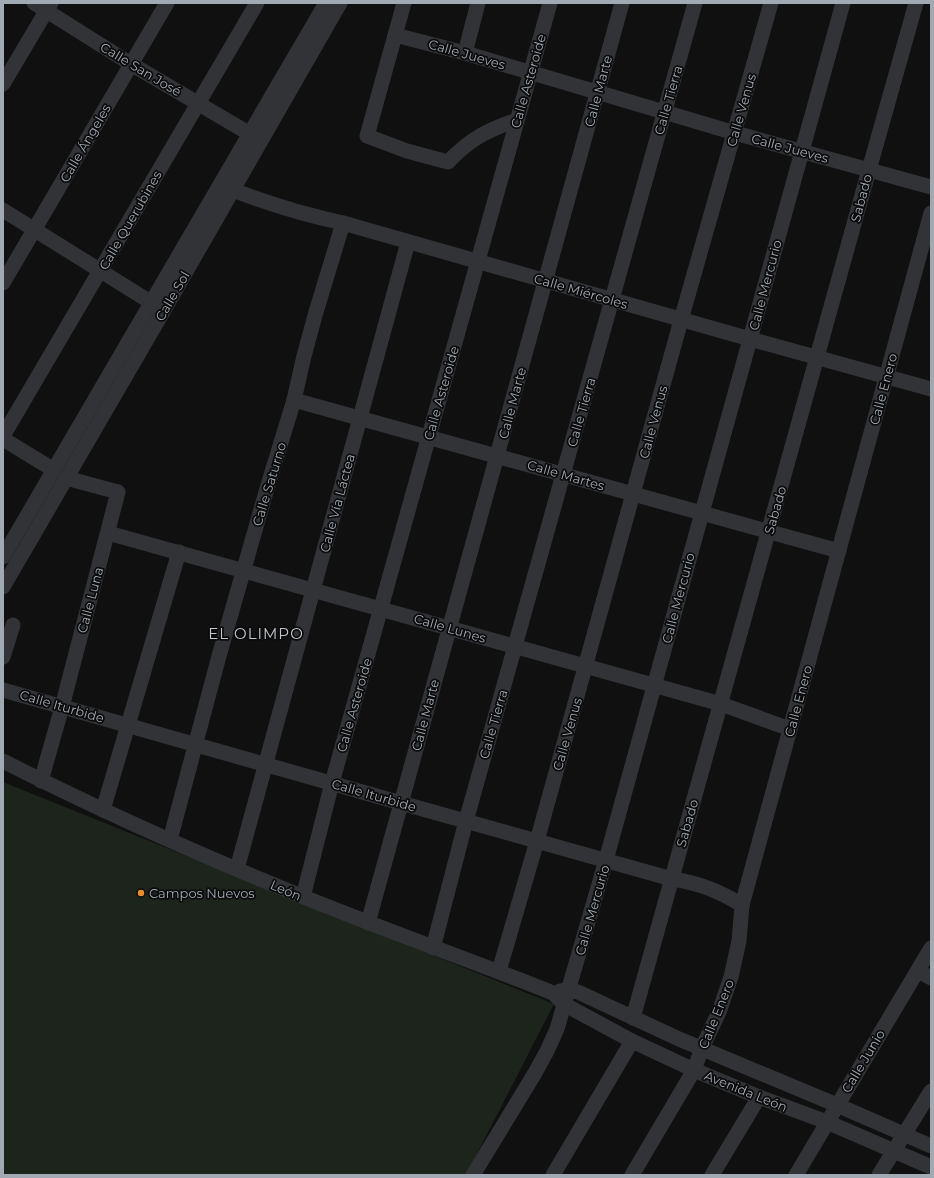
<svg xmlns="http://www.w3.org/2000/svg" width="934" height="1178" font-family="Montserrat,sans-serif">
<style>
.green{fill:#1c241c}
.lines{fill:none;stroke-linecap:round;stroke-linejoin:round}
.minor{stroke:#313336;stroke-width:15}
.poi-dot{fill:#ef8c2a;stroke:#0b0b0c;stroke-width:1.5}
.labels{text-anchor:middle;stroke-width:3.5;stroke-linejoin:round;paint-order:stroke}
.street-label{font-size:13px;fill:#a1a9b2;stroke:#0b0b0c}
.poi-label{font-size:13px;fill:#a1a9b2;stroke:#0b0b0c;text-anchor:start}
.quarter-label{font-size:15px;letter-spacing:1px;fill:#c2c7ce;stroke:#0b0b0c}
</style>
<rect width="100%" height="100%" fill="#101011"/>
<polygon class="green" points="3,782 554,1004 466,1175 3,1175"/>
<g class="lines">
<g class="minor">
<polyline points="34,3 131,64 250,134"/>
<path d="M404,3L367,136L407,151L448,162C470,139 487,130 517,120"/>
<polyline points="395,35 465,53 735,133 931,187"/>
<polyline points="465,53 478,3"/>
<polyline points="3,84 51,3"/>
<path d="M233,190C269,204 305,215 343,223L750,339L931,389"/>
<polyline points="3,210 160,308"/>
<polyline points="3,283 167,3"/>
<polyline points="294,400 839,551"/>
<polyline points="3,436 257,3"/>
<polyline points="3,439 54,470"/>
<polyline points="108,533 721,704 790,729"/>
<polyline points="3,557 326,3"/>
<polyline points="3,587 164,310 340,3"/>
<polyline points="3,657 13,625"/>
<path d="M3,690L401,803L672,879C699,883 719,891 742,905"/>
<path d="M3,761C121,821 243,874 367,922C429,946 491,968 553,993L564,1004L571,1008L632,1041L694,1070L759,1097L827,1122L931,1167"/>
<polyline points="41,781 62,707 118,492 66,478"/>
<polyline points="103,810 179,552"/>
<polyline points="170,840 219,656 268,485 294,400 304,356 316,312 343,223"/>
<polyline points="237,869 408,242"/>
<polyline points="303,897 332,783 550,3"/>
<polyline points="368,923 622,3"/>
<polyline points="433,948 466,821 695,3"/>
<polyline points="499,971 537,841 681,320 771,3"/>
<polyline points="918,971 931,978"/>
<polyline points="560,991 569,990 578,992 679,1039 837,1105 931,1146"/>
<polyline points="633,1018 869,170 916,3"/>
<polyline points="473,1175 535,1073 547,1051 557,1029 606,860 843,3"/>
<polyline points="553,1175 632,1041"/>
<polyline points="632,1175 694,1070 702,1048 719,1012 731,977 739,941 742,905 931,213"/>
<polyline points="712,1175 759,1097"/>
<polyline points="796,1175 931,948"/>
<polyline points="879,1175 931,1091"/>
</g>
</g>
<circle class="poi-dot" cx="141" cy="893" r="4"/>
<g class="labels">
<g class="street-label">
<text transform="translate(467 54) rotate(16)" y="5">Calle Jueves</text>
<text transform="translate(141 69) rotate(31)" y="5">Calle San José</text>
<text transform="translate(528 81) rotate(-74)" y="5">Calle Asteroide</text>
<text transform="translate(598 91) rotate(-75)" y="5">Calle Marte</text>
<text transform="translate(668 100) rotate(-74)" y="5">Calle Tierra</text>
<text transform="translate(741 110) rotate(-74)" y="5">Calle Venus</text>
<text transform="translate(85 143) rotate(-60)" y="5">Calle Ángeles</text>
<text transform="translate(790 148) rotate(15)" y="5">Calle Jueves</text>
<text transform="translate(861 198) rotate(-75)" y="5">Sabado</text>
<text transform="translate(130 220) rotate(-60)" y="5">Calle Querubines</text>
<text transform="translate(765 285) rotate(-75)" y="5">Calle Mercurio</text>
<text transform="translate(581 291) rotate(16)" y="5">Calle Miércoles</text>
<text transform="translate(172 296) rotate(-60)" y="5">Calle Sol</text>
<text transform="translate(883 389) rotate(-75)" y="5">Calle Enero</text>
<text transform="translate(441 393) rotate(-74)" y="5">Calle Asteroide</text>
<text transform="translate(512 403) rotate(-75)" y="5">Calle Marte</text>
<text transform="translate(581 412) rotate(-74)" y="5">Calle Tierra</text>
<text transform="translate(653 422) rotate(-75)" y="5">Calle Venus</text>
<text transform="translate(566 475) rotate(16)" y="5">Calle Martes</text>
<text transform="translate(269 484) rotate(-73)" y="5">Calle Saturno</text>
<text transform="translate(337 503) rotate(-75)" y="5">Calle Vía Láctea</text>
<text transform="translate(775 510) rotate(-74)" y="5">Sabado</text>
<text transform="translate(678 598) rotate(-75)" y="5">Calle Mercurio</text>
<text transform="translate(90 600) rotate(-75)" y="5">Calle Luna</text>
<text transform="translate(450 628) rotate(16)" y="5">Calle Lunes</text>
<text transform="translate(798 701) rotate(-75)" y="5">Calle Enero</text>
<text transform="translate(354 705) rotate(-74)" y="5">Calle Asteroide</text>
<text transform="translate(62 706) rotate(16)" y="5">Calle Iturbide</text>
<text transform="translate(425 715) rotate(-75)" y="5">Calle Marte</text>
<text transform="translate(493 724) rotate(-74)" y="5">Calle Tierra</text>
<text transform="translate(567 734) rotate(-74)" y="5">Calle Venus</text>
<text transform="translate(374 795) rotate(16)" y="5">Calle Iturbide</text>
<text transform="translate(687 823) rotate(-74)" y="5">Sabado</text>
<text transform="translate(286 890) rotate(23)" y="5">León</text>
<text transform="translate(592 910) rotate(-74)" y="5">Calle Mercurio</text>
<text transform="translate(716 1014) rotate(-68)" y="5">Calle Enero</text>
<text transform="translate(863 1061) rotate(-59)" y="5">Calle Junio</text>
<text transform="translate(746 1091) rotate(22)" y="5">Avenida León</text>
</g>
<g class="poi-label">
<text x="149" y="898">Campos Nuevos</text>
</g>
<g class="quarter-label">
<text x="256" y="639">EL OLIMPO</text>
</g>
</g>
<rect width="934" height="1178" fill="none" stroke="#a1a9b2" stroke-width="8"/>
</svg>
